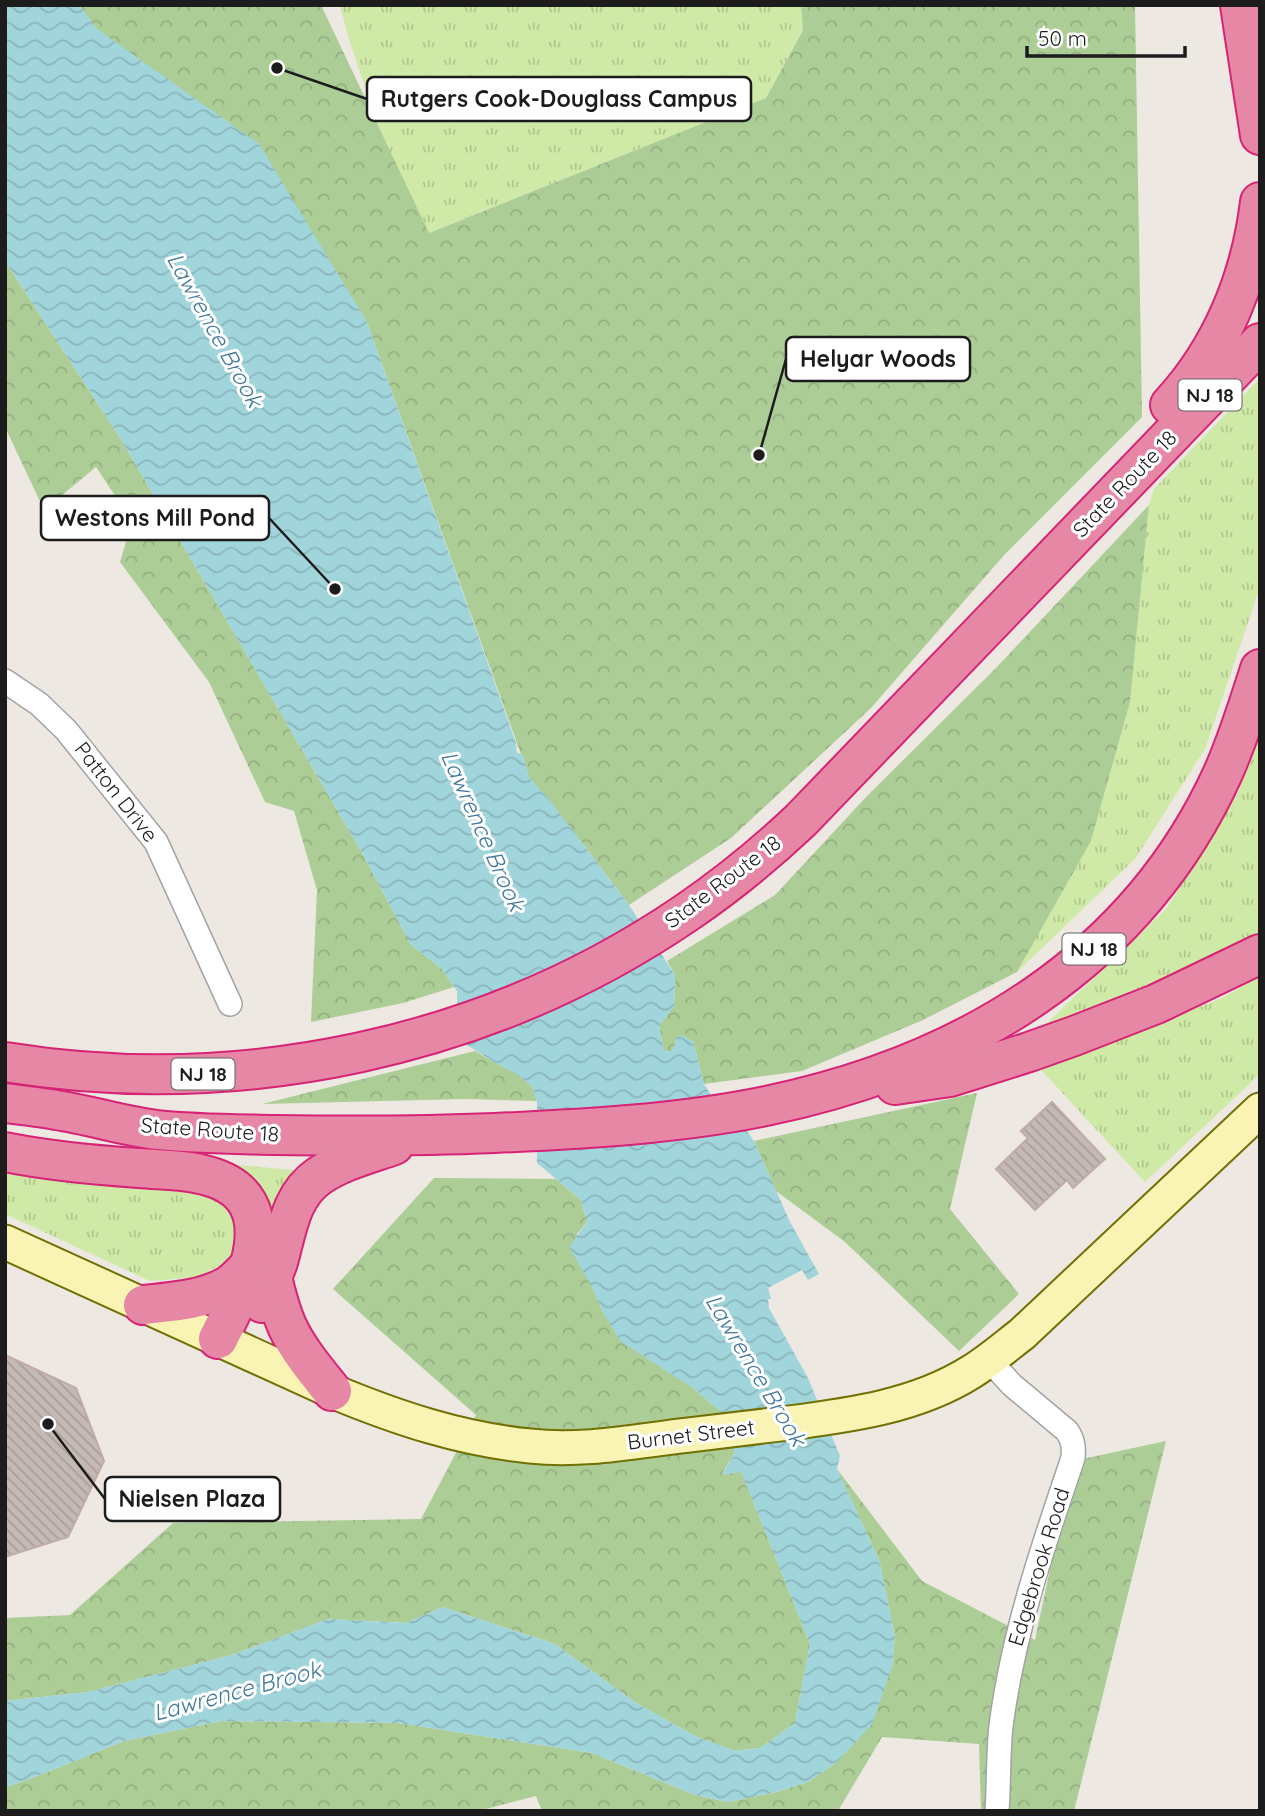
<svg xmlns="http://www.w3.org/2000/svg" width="1265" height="1816" font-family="Quicksand,sans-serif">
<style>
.grass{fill:url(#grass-tufts)}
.forest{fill:url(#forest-crowns)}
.water{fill:url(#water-waves)}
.building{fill:url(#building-back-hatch);stroke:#bfaca4;stroke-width:2}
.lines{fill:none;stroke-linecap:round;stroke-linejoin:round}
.street-casing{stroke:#a3a3a3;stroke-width:26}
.secondary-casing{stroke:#717004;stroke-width:37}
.highway-casing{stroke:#d72376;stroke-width:42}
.street{stroke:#fff;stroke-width:23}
.secondary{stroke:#f9f4b3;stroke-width:33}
.highway{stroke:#e688a5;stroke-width:38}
.labels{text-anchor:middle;stroke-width:6;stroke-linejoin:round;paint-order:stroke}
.shield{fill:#fff;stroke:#606060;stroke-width:2}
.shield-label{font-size:19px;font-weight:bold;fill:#1c1c1c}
.street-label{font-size:21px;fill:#1c1c1c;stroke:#fff}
.water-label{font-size:23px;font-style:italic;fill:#437a9c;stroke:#fff}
.leader{fill:none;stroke:#1c1c1c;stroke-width:2.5}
.callout-dot{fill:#1c1c1c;stroke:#fff;stroke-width:2.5}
.callout{fill:#fff;stroke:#1c1c1c;stroke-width:2.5}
.callout-label{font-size:23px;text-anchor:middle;font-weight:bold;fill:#1c1c1c}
</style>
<defs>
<pattern id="grass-tufts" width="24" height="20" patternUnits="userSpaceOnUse" patternTransform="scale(1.75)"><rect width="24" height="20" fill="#cfe9a6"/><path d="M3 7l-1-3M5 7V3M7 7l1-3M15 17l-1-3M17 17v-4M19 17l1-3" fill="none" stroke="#b1c78e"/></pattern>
<pattern id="forest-crowns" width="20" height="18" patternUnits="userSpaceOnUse" patternTransform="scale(1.75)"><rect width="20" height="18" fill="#adcd96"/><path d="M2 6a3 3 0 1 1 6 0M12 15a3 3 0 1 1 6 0" fill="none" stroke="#94af81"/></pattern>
<pattern id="water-waves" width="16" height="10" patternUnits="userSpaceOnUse" patternTransform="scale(1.75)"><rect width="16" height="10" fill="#a1d5dc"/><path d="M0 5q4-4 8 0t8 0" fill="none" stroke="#8ab6bc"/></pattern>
<pattern id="building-back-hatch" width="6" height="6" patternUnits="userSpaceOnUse" patternTransform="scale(1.75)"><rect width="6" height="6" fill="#c5b9b5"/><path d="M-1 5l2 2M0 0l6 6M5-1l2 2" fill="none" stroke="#a99e9b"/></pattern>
</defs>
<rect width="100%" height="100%" fill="#ede8e1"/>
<g class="grass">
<polygon points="340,5 801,5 803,29 766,98 428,233 377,123 348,36"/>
<polygon points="1260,378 1260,587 1205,749 1135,859 1017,972 1091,841 1130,702 1149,505 1154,489"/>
<polygon points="1260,729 1260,936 1075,1020 1043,1027 1167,908 1239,791"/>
<polygon points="1260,976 1260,1074 1145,1182 1041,1070 1224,997"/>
<polygon points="227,1164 294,1170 295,1178 274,1226"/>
<polygon points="5,1170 207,1192 238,1220 231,1259 198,1277 150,1281 5,1214"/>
</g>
<g class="forest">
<polygon points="79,5 321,5 429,233 766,98 803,30 801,5 1135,5 1142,417 1005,554 871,708 731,838 629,905 583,844 529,777 367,322 97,29"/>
<polygon points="5,261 122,441 361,851 411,945 442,969 454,987 403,1003 311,1022 317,890 294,811 265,802 209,682 120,562 132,521 96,467 44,510 5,427"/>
<polygon points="1149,505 1130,702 1091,841 1017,972 923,1020 802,1071 704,1084 693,1041 676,1038 675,1045 672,1051 664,1051 659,1026 674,1006 675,975 667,961 775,895 867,796 995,669"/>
<polygon points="475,1051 494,1062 516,1073 532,1086 537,1101 465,1099 262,1104"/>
<polygon points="977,1093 950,1209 1019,1294 959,1351 845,1242 776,1191 754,1141"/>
<polygon points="434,1178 556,1179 581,1200 587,1222 577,1234 592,1287 604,1314 724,1414 735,1452 722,1474 741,1471 810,1644 795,1723 760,1748 735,1751 697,1737 636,1703 555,1644 443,1607 406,1623 328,1619 232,1655 88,1692 5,1701 5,1618 70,1615 173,1523 421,1519 476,1415 333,1289"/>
<polygon points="1166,1441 1074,1811 981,1811 979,1744 882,1737 838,1811 542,1811 536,1796 478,1811 5,1811 5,1787 30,1779 124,1741 221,1721 398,1723 592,1753 695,1795 728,1802 776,1792 808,1782 837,1762 892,1667 895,1637 879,1560 837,1469 922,1581 1035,1640 1073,1461"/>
</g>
<polygon class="water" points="5,5 79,5 97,29 259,144 367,322 516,743 517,753 523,754 529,777 552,803 629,905 675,975 674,1007 659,1026 664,1051 672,1051 675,1045 676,1038 681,1035 693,1041 704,1084 713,1098 740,1121 754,1141 790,1222 819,1274 808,1280 802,1270 768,1288 771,1299 768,1299 769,1308 808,1378 840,1456 837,1469 879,1560 895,1637 892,1667 872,1724 837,1762 808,1782 776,1792 728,1802 695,1795 592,1753 398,1723 221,1721 124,1741 30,1779 5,1787 5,1701 88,1692 232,1655 328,1619 406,1623 443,1607 555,1644 636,1703 697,1737 735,1751 760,1748 795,1723 810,1644 741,1472 722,1475 735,1452 724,1414 693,1388 621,1342 604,1314 592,1287 569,1247 587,1222 581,1200 537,1163 537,1101 532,1086 515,1073 494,1062 467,1045 458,1025 457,991 442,969 411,945 361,851 122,441 5,261"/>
<g class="building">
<polygon points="1052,1102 1105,1159 1073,1188 1067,1180 1035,1210 996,1169 1028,1138 1021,1131"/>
<polygon points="5,1355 76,1388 104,1461 68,1537 5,1557"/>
</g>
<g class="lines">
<g class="street-casing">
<g id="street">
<polyline points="5,681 39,704 66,730 156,842 230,1004"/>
<path d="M989,1360L1012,1385L1067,1431C1073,1440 1074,1447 1073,1458C1043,1546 1013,1633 1001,1726C998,1753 999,1783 997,1811"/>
</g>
</g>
<g class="secondary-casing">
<path id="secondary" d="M5,1242L332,1391C397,1418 460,1439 530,1446C583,1452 636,1441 689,1435C722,1431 755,1427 789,1423C851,1415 917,1406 971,1372C989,1361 1005,1347 1022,1334L1260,1110"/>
</g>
<g class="highway-casing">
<g id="highway">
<polyline points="1240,5 1260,135"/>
<path d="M1170,405C1222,349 1251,277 1260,202"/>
<path d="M5,1062C241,1100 488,1048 686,913C727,885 765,854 801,820L1260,343"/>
<polyline points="895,1085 950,1077 1029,1052 1074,1036 1156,1004 1260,954"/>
<path d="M5,1103C22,1105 39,1107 56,1110C90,1115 123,1126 157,1130C196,1134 236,1134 275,1135C348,1136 422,1136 495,1133C584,1129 679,1124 766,1106C964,1065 1137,962 1223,773C1238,739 1249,704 1260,669"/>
<path d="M5,1152C49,1161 94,1165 139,1168C161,1170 186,1169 208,1176C291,1199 243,1290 218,1339"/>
<path d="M272,1277C276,1294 280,1310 287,1326C298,1350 316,1371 332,1391"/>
<path d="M262,1303C267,1289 273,1276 278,1262C287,1231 290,1196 319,1176C341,1161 369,1154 394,1145"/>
<path d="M143,1305C171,1302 205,1300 229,1285C237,1280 243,1272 250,1266"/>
</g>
</g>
<use href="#street" class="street"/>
<use href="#secondary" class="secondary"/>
<use href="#highway" class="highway"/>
</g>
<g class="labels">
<g class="shield">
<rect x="1178.5" y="379.5" width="63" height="31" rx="5"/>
<rect x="1062.5" y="933.5" width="63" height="31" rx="5"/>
<rect x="171.5" y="1058.5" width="63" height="31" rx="5"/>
</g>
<g class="shield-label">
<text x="1210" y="402">NJ 18</text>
<text x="1094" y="956">NJ 18</text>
<text x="203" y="1081">NJ 18</text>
</g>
<g class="street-label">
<text transform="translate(1125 484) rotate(-46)" y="7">State Route 18</text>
<text transform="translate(116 792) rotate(52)" y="7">Patton Drive</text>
<text transform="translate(723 882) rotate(-37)" y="7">State Route 18</text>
<text transform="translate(210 1130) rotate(4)" y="7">State Route 18</text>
<text transform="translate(691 1435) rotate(-7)" y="7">Burnet Street</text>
<text transform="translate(1039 1567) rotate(-73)" y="7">Edgebrook Road</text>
</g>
<g class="water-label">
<text transform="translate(215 330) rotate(61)" y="8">Lawrence Brook</text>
<text transform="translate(483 831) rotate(66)" y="8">Lawrence Brook</text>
<text transform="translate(756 1370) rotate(59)" y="8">Lawrence Brook</text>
<text transform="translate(237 1691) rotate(-15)" y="8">Lawrence Brook</text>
</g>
</g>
<path class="leader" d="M277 68L367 99M759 455L786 359M335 589L269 518M48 1424L105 1499"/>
<g class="callout-dot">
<circle cx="277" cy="68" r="7"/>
<circle cx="759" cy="455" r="7"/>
<circle cx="335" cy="589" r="7"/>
<circle cx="48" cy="1424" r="7"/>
</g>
<g class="callout">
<rect x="367" y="77" width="384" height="44" rx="7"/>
<rect x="786" y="337" width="184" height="44" rx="7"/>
<rect x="41" y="496" width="228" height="44" rx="7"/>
<rect x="105" y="1477" width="175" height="44" rx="7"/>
</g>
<g class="callout-label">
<text x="559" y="107">Rutgers Cook-Douglass Campus</text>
<text x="878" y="367">Helyar Woods</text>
<text x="155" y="526">Westons Mill Pond</text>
<text x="192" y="1507">Nielsen Plaza</text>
</g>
<rect width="1265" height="1816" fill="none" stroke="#1c1c1c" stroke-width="14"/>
<path d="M1027 46v10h158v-10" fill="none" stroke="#1c1c1c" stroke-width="3.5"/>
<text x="1038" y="46" font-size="21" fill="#1c1c1c" stroke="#ffffff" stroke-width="5" paint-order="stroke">50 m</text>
</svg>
